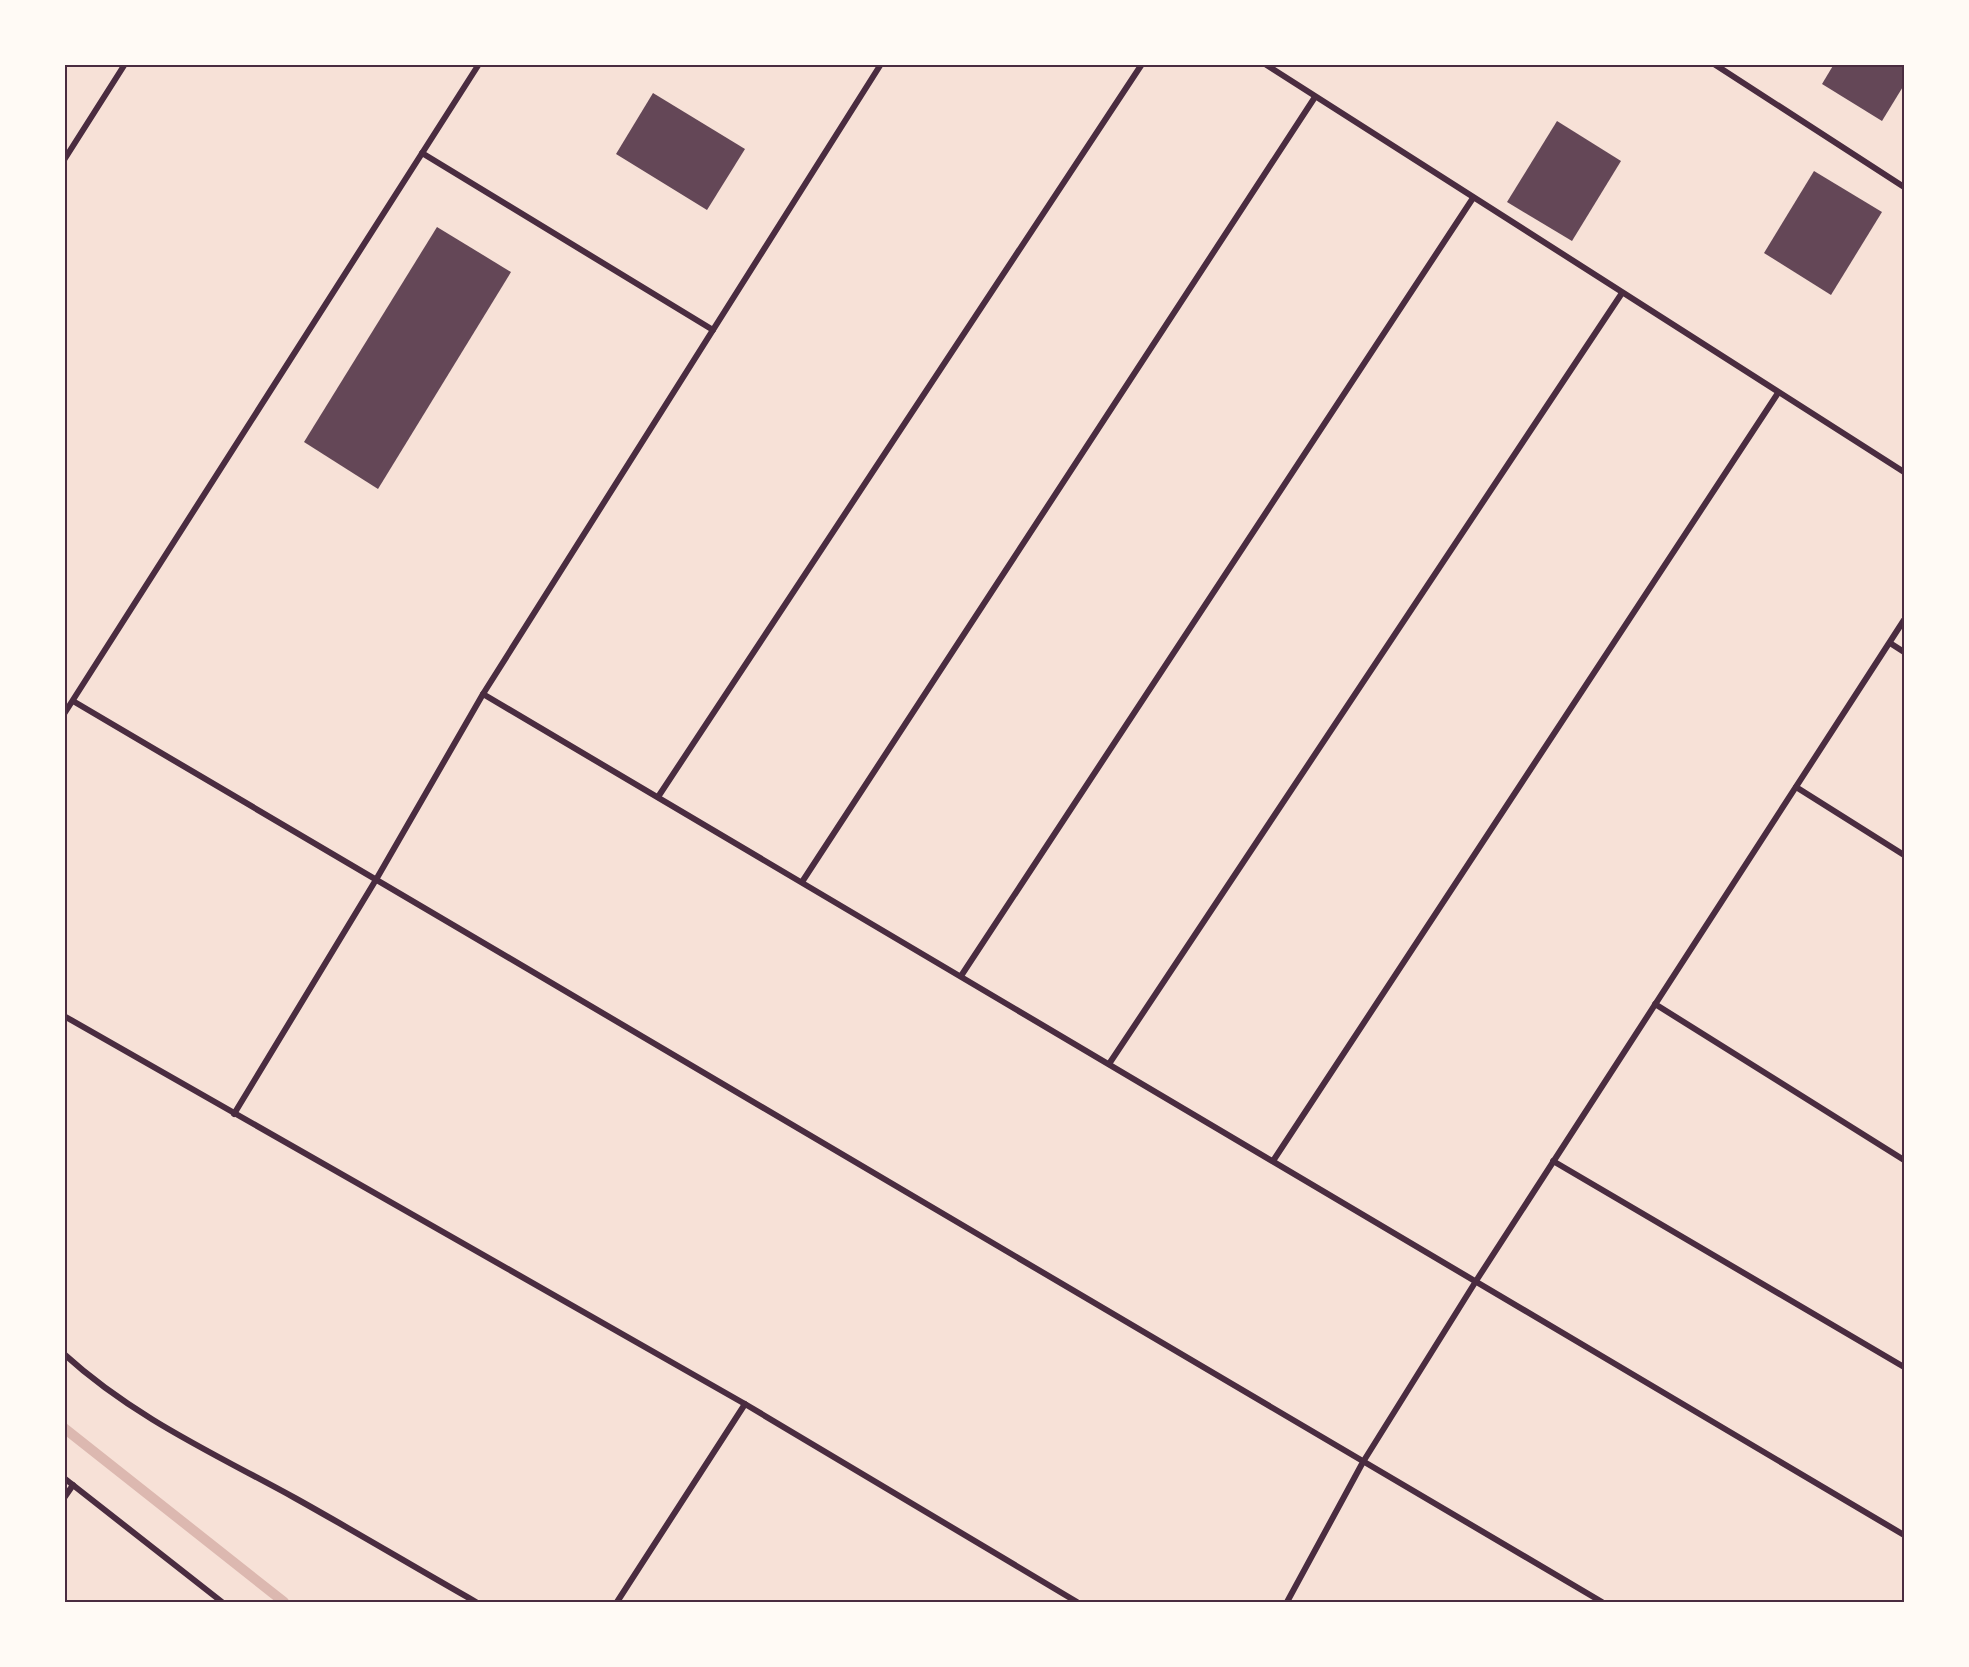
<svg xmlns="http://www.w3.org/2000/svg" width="1969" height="1667" font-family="'Golos Text',sans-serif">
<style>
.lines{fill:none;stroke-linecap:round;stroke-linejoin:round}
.stream{stroke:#dcb8b0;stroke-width:10}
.building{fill:#644757}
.minor{stroke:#4a2c40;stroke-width:6}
.neatline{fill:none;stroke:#4a2c40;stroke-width:2}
</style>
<rect width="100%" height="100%" fill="#f7e1d7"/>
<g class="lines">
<polyline class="stream" points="64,1428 284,1602"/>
</g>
<g class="building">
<polygon points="1834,64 1904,64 1904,85 1882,121 1822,84"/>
<polygon points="653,93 745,149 707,210 616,154"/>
<polygon points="1557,121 1621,161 1572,241 1507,202"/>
<polygon points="1814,171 1882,212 1831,295 1764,253"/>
<polygon points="437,227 511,272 378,489 304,442"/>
</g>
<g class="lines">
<g class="minor">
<polyline points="1265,64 1904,472"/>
<polyline points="1714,64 1904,187"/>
<polyline points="422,153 713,330"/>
<polyline points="64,160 125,64"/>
<polyline points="1890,643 1904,652"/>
<polyline points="483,694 1904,1535"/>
<polyline points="73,701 1602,1602"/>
<polyline points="64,714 479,64"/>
<polyline points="1796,787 1904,855"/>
<polyline points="658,797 1142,64"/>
<polyline points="802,882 1315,97"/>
<polyline points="961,976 1473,198"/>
<polyline points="1655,1004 1904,1160"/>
<polyline points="64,1016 745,1404 1077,1602"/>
<polyline points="1109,1064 1622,293"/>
<polyline points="234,1114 377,878 483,694 881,64"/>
<polyline points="1273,1161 1778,393"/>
<polyline points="1553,1161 1904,1367"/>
<path d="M64,1354C133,1417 215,1454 295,1498C356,1532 416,1568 476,1602"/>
<polyline points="64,1478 222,1602"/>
<polyline points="64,1498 73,1485"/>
<polyline points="617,1602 745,1404"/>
<polyline points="1287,1602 1363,1462 1476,1281 1904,620"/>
</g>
</g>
<rect width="1969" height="1667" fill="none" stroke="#fffaf5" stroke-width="132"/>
<rect x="66" y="66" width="1837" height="1535" class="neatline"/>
</svg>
